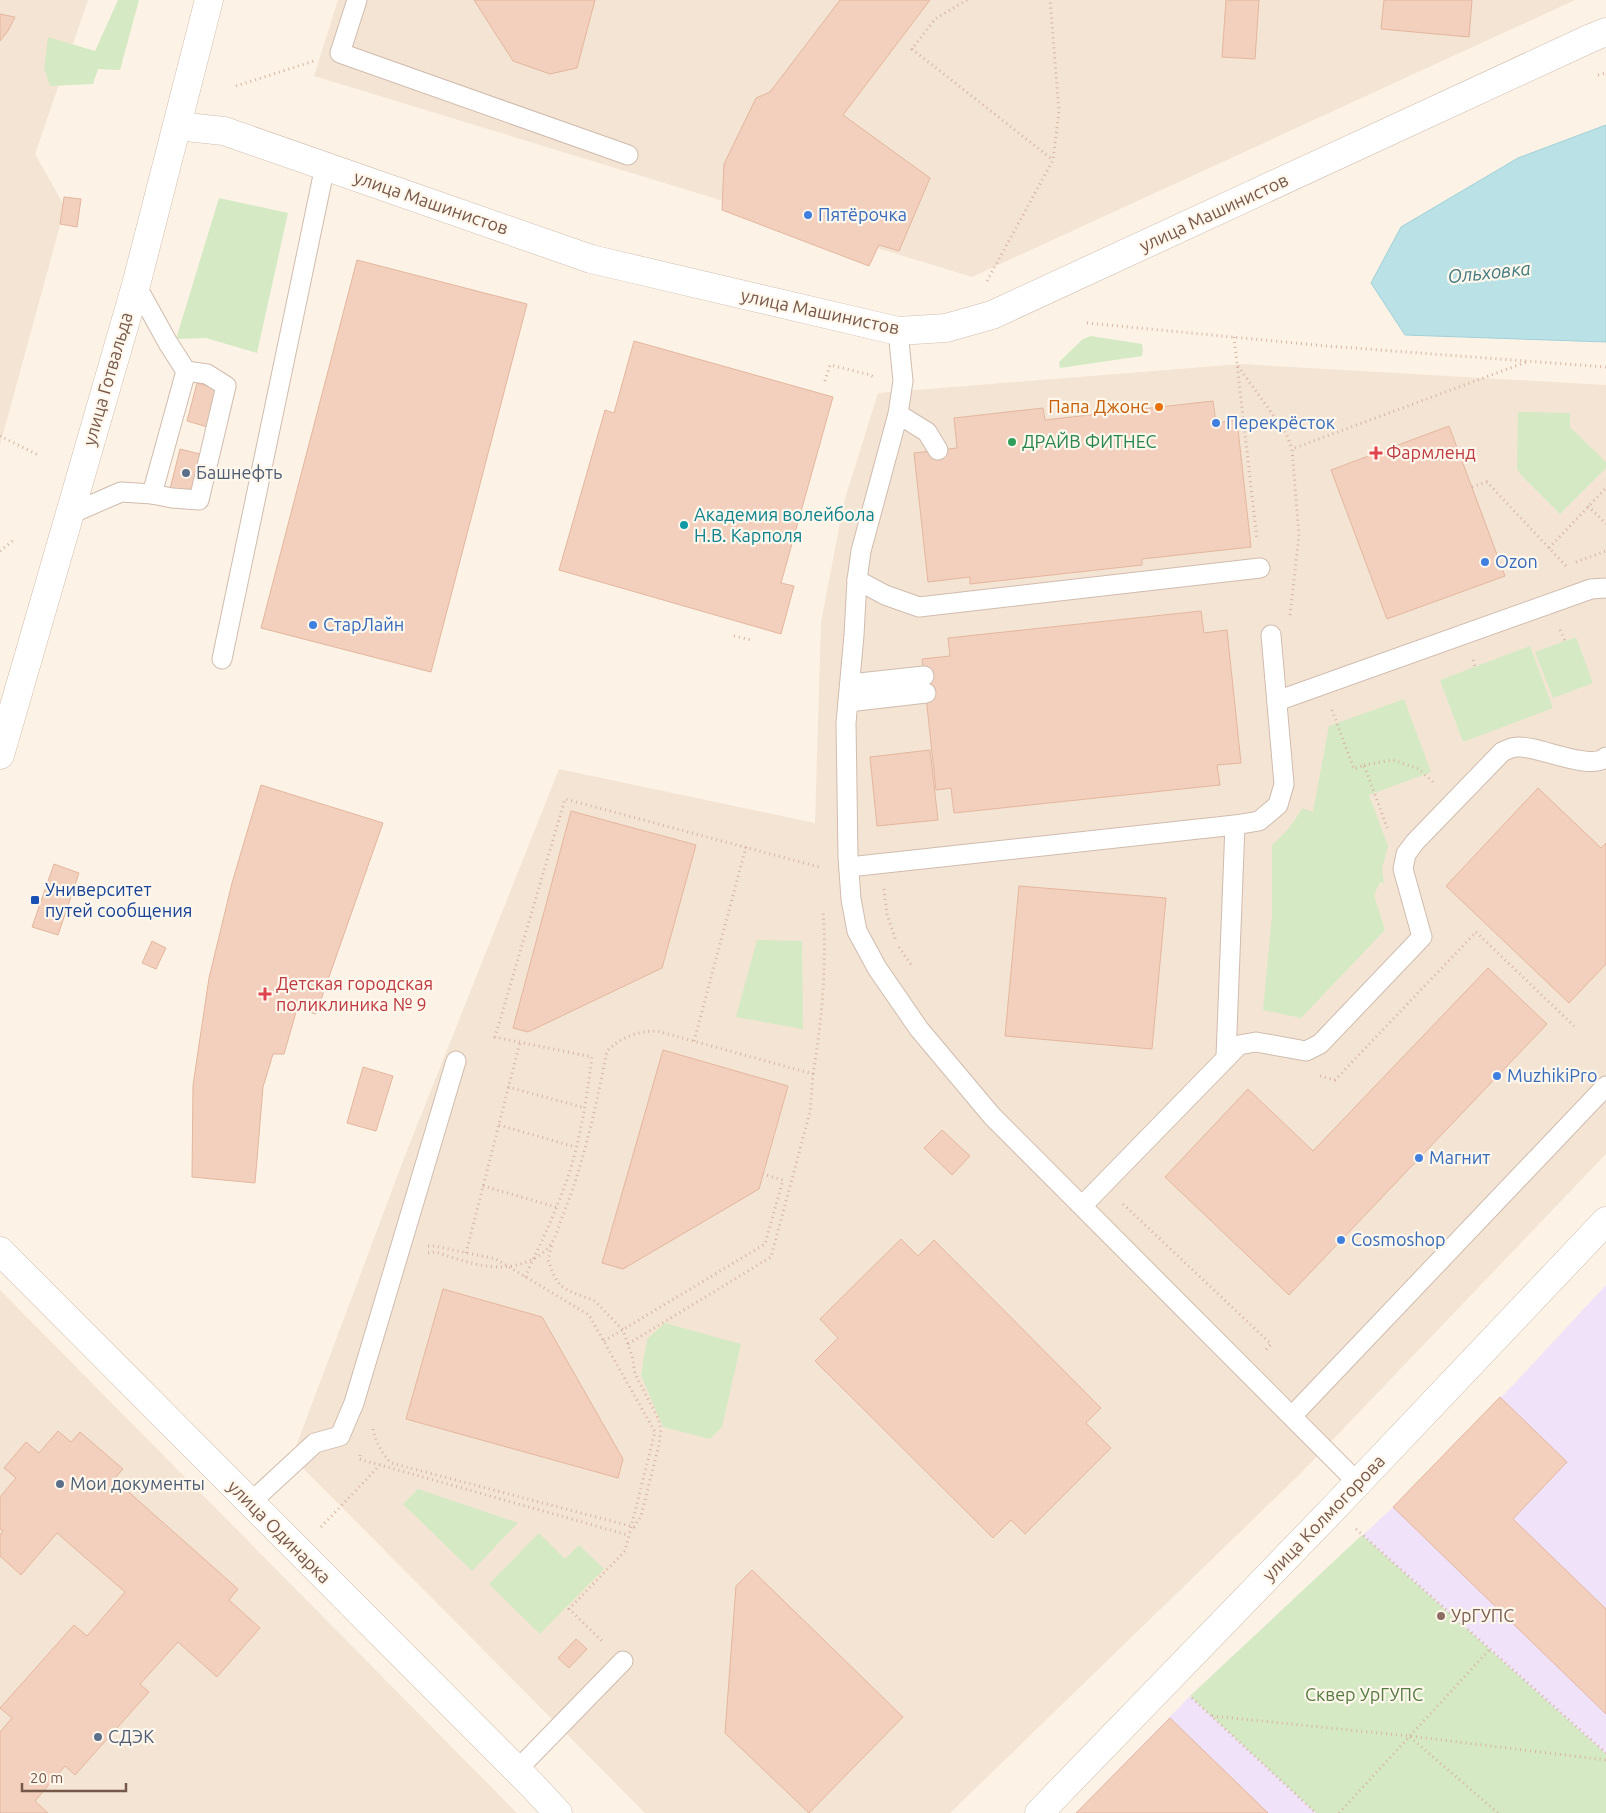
<svg xmlns="http://www.w3.org/2000/svg" width="1606" height="1813" font-family="Ubuntu,sans-serif">
<style>
.residential{fill:#f4e4d4}
.education{fill:#f0e2f9}
.green{fill:#d5eac4}
.water{fill:#bae1e6;stroke:#a0d1d8}
.building{fill:#f2d0bd;stroke:#e4b69e}
.lines{fill:none;stroke-linecap:round;stroke-linejoin:round}
.service-casing{stroke:#d0bcae;stroke-width:21}
.minor-casing{stroke:#d0bcae;stroke-width:29}
.tertiary-casing{stroke:#d0bcae;stroke-width:29}
.secondary-casing{stroke:#d3bcac;stroke-width:29}
.path{stroke:#d7b4a0;stroke-width:3;stroke-dasharray:1 4;stroke-linecap:butt}
.service{stroke:#fff;stroke-width:19}
.minor{stroke:#fff;stroke-width:28}
.tertiary{stroke:#fff;stroke-width:28}
.secondary{stroke:#fff;stroke-width:28}
.shop-dot{fill:#3f7fe0;stroke:#fff7ec;stroke-width:2}
.food-dot{fill:#e8710a;stroke:#fff7ec;stroke-width:2}
.leisure-dot{fill:#2e9e5b;stroke:#fff7ec;stroke-width:2}
.health-dot{fill:#e0444e;stroke:#fff7ec;stroke-width:2}
.service-dot{fill:#5c6f8a;stroke:#fff7ec;stroke-width:2}
.culture-dot{fill:#0f9aa8;stroke:#fff7ec;stroke-width:2}
.transit-dot{fill:#1a4fb4;stroke:#fff7ec;stroke-width:2}
.education-dot{fill:#8d6e63;stroke:#fff7ec;stroke-width:2}
.labels{text-anchor:middle;stroke-width:4.5;stroke-linejoin:round;paint-order:stroke}
.street-label{font-size:18px;fill:#76584a;stroke:#fff7ec}
.shop-label{font-size:18px;fill:#366cbe;stroke:#fff7ec;text-anchor:start}
.food-label{font-size:18px;fill:#c56008;stroke:#fff7ec;text-anchor:end}
.leisure-label{font-size:18px;fill:#27864d;stroke:#fff7ec;text-anchor:start}
.health-label{font-size:18px;fill:#be3a42;stroke:#fff7ec;text-anchor:start}
.service-label{font-size:18px;fill:#4e5e75;stroke:#fff7ec;text-anchor:start}
.culture-label{font-size:18px;fill:#0d838f;stroke:#fff7ec;text-anchor:start}
.transit-label{font-size:18px;fill:#164399;stroke:#fff7ec;text-anchor:start}
.education-label{font-size:18px;fill:#785e54;stroke:#fff7ec;text-anchor:start}
.park-label{font-size:18px;fill:#557b42;stroke:#fff7ec}
.water-label{font-size:19px;font-style:italic;fill:#417a82;stroke:#fff7ec}
</style>
<rect width="100%" height="100%" fill="#fcf3e6"/>
<g class="residential">
<polygon points="0,0 88,0 35,154 65,207 0,445"/>
<polygon points="338,0 1575,0 972,277 314,76"/>
<polygon points="1241,364 1606,385 1606,1154 1300,1474 950,1813 645,1813 292,1457 404,1158 559,769 815,823 821,622 844,502 878,393"/>
<polygon points="0,1290 517,1813 0,1813"/>
</g>
<polygon class="education" points="1606,1285 1606,1813 1076,1813 1190,1696 1393,1507 1515,1383"/>
<g class="green">
<polygon points="118,0 139,0 120,70 98,69 93,84 50,86 44,68 48,37 95,51"/>
<polygon points="219,198 288,213 257,353 206,338 176,339"/>
<polygon points="1091,336 1142,344 1143,350 1142,356 1060,368 1059,362 1083,339"/>
<polygon points="1518,412 1570,413 1570,427 1606,462 1606,468 1560,514 1520,474 1517,469"/>
<polygon points="1576,637 1593,683 1553,698 1535,652"/>
<polygon points="1530,646 1553,708 1463,742 1440,680"/>
<path d="M1404,699L1431,772L1369,795L1388,846L1382,868L1384,884L1380,882L1374,895L1385,930L1301,1018L1263,1010L1272,916V845C1285,834 1294,823 1302,808L1313,812L1329,726Z"/>
<polygon points="757,940 802,941 803,1029 736,1017"/>
<polygon points="665,1323 741,1344 722,1427 710,1439 663,1427 641,1375 647,1339"/>
<polygon points="418,1489 518,1523 472,1571 403,1504"/>
<polygon points="539,1533 565,1559 579,1545 604,1569 540,1634 489,1584"/>
<polygon points="1362,1535 1606,1754 1606,1813 1316,1813 1190,1696"/>
</g>
<polygon class="water" points="1606,125 1606,342 1405,335 1371,283 1401,227 1518,158"/>
<g class="building">
<polygon points="474,0 595,0 577,68 550,74 513,61"/>
<polygon points="840,0 930,0 843,115 930,178 899,251 879,245 869,266 722,210 724,164 756,98 770,92"/>
<polygon points="1226,0 1259,0 1255,59 1222,57"/>
<polygon points="1384,0 1472,0 1469,37 1381,29"/>
<polygon points="0,14 15,17 8,31 0,41"/>
<polygon points="64,197 81,199 77,227 60,224"/>
<polygon points="357,260 527,304 431,672 261,628"/>
<polygon points="634,341 833,397 781,583 794,586 781,634 559,570 605,410 614,413"/>
<polygon points="197,383 221,390 211,428 187,421"/>
<polygon points="1213,401 1216,423 1237,420 1251,547 1142,559 1142,565 970,584 970,577 928,582 914,453 957,448 954,418 1043,408 1045,420"/>
<polygon points="1449,426 1505,576 1387,619 1331,470"/>
<polygon points="180,449 204,455 194,495 170,489"/>
<polygon points="1201,611 1204,633 1227,630 1241,763 1217,765 1220,785 954,813 951,788 936,790 922,659 950,656 948,638"/>
<polygon points="930,750 938,820 877,826 870,757"/>
<polygon points="261,785 383,823 316,1014 297,1009 284,1054 273,1054 263,1087 255,1183 192,1177 193,1085 209,978 232,883"/>
<polygon points="1538,788 1601,848 1606,843 1606,964 1569,1003 1446,886"/>
<polygon points="571,811 696,845 662,968 528,1032 513,1028"/>
<polygon points="54,864 79,873 58,935 32,927"/>
<polygon points="1019,886 1166,898 1152,1049 1005,1036"/>
<polygon points="152,941 166,948 156,969 142,963"/>
<polygon points="1488,968 1547,1024 1289,1295 1165,1177 1248,1089 1313,1151"/>
<polygon points="663,1050 788,1086 759,1189 623,1269 602,1263"/>
<polygon points="363,1067 393,1076 376,1131 347,1123"/>
<polygon points="942,1130 970,1156 952,1175 924,1148"/>
<polygon points="901,1239 918,1256 934,1240 1101,1408 1086,1423 1111,1448 1025,1534 1011,1520 993,1538 815,1361 838,1338 820,1319"/>
<polygon points="443,1289 542,1317 623,1459 618,1478 406,1419"/>
<polygon points="1500,1397 1567,1462 1513,1519 1606,1609 1606,1714 1393,1507"/>
<polygon points="58,1431 71,1442 80,1432 123,1469 114,1479 238,1589 229,1600 260,1628 217,1677 178,1642 140,1684 149,1692 75,1775 65,1766 35,1801 48,1813 0,1813 0,1732 12,1718 0,1708 74,1625 87,1636 125,1592 57,1533 21,1575 0,1556 0,1535 3,1531 0,1529 0,1497 16,1478 4,1468 26,1442 39,1453"/>
<polygon points="752,1570 903,1717 809,1813 725,1733 736,1586"/>
<polygon points="576,1639 587,1649 569,1668 558,1658"/>
<polygon points="1170,1718 1268,1813 1076,1813"/>
</g>
<g class="lines">
<g class="service-casing">
<g id="service">
<polyline points="357,0 340,53 628,155"/>
<polyline points="898,331 903,381 898,414 861,551 857,580 854,635 846,723 848,857 851,899 857,931 877,968 919,1029 992,1116 1358,1483"/>
<polyline points="898,414 927,432 938,450"/>
<polyline points="152,494 172,498 199,500 226,386 207,374 186,371"/>
<polyline points="68,515 121,492 152,494 186,371 168,343 136,285"/>
<polyline points="857,580 885,595 919,607 1260,568"/>
<polyline points="222,659 325,166"/>
<polyline points="850,684 924,676"/>
<polyline points="1277,701 1591,589 1606,588"/>
<polyline points="848,702 926,693"/>
<polyline points="849,867 1235,825 1259,821 1278,805 1284,784 1271,635"/>
<polyline points="1226,1057 1235,825"/>
<path d="M1082,1206L1239,1045L1256,1042L1306,1051L1320,1044L1422,937L1403,869L1406,854L1415,842L1502,752C1506,750 1512,747 1517,747C1537,745 1591,772 1606,757"/>
<polyline points="1292,1416 1606,1086"/>
<polyline points="250,1503 315,1443 340,1436 354,1403 456,1061"/>
<polyline points="517,1770 623,1661"/>
</g>
</g>
<g class="minor-casing">
<g id="minor">
<polyline points="0,1251 532,1785 558,1813"/>
<polyline points="1039,1813 1333,1509 1606,1221"/>
</g>
</g>
<g class="tertiary-casing">
<polyline id="tertiary" points="177,126 224,131 591,259 898,331 946,328 992,315 1591,38 1606,32"/>
</g>
<g class="secondary-casing">
<polyline id="secondary" points="0,755 136,285 209,0"/>
</g>
<g class="path">
<polyline points="967,0 935,19 912,49 1053,160"/>
<polyline points="1598,75 1606,73"/>
<polyline points="236,86 314,61"/>
<polyline points="987,281 1053,160 1059,111 1050,0"/>
<polyline points="1087,323 1326,346 1606,367"/>
<polyline points="1234,337 1257,540"/>
<polyline points="1238,366 1286,433 1292,449"/>
<polyline points="825,381 830,365 871,375 875,378"/>
<polyline points="0,436 38,455"/>
<polyline points="1472,487 1487,482 1566,566"/>
<polyline points="1588,506 1606,524"/>
<polyline points="1549,548 1606,488"/>
<polyline points="0,551 15,539"/>
<polyline points="1576,562 1606,551"/>
<polyline points="1290,615 1299,536 1292,449 1529,361"/>
<polyline points="1560,630 1565,641"/>
<polyline points="734,636 751,640"/>
<polyline points="1473,660 1475,667"/>
<polyline points="1332,710 1354,769 1364,765 1388,830"/>
<polyline points="1364,765 1393,760 1419,769 1434,783"/>
<polyline points="884,889 887,914 896,941"/>
<polyline points="899,947 912,966"/>
<polyline points="694,1041 746,847"/>
<path d="M813,1074C822,1020 827,964 823,910"/>
<polyline points="1320,1076 1335,1080 1476,932 1574,1026"/>
<polyline points="508,1087 585,1108"/>
<polyline points="499,1125 575,1147"/>
<polyline points="483,1186 556,1207"/>
<polyline points="1123,1204 1271,1344 1265,1351"/>
<polyline points="428,1246 434,1246 496,1259 589,1315 655,1432 625,1551 569,1609 603,1642"/>
<path d="M428,1253L435,1252C462,1260 492,1273 520,1264C531,1261 545,1254 551,1244C557,1235 560,1222 564,1212C585,1160 596,1105 607,1051C621,1037 638,1031 657,1031L813,1074L810,1112L771,1257L628,1344"/>
<polyline points="466,1253 520,1042"/>
<path d="M525,1277C541,1243 557,1209 569,1174C581,1136 587,1096 592,1057L495,1037L565,799L819,867V869"/>
<polyline points="604,1341 765,1244 783,1180 763,1174"/>
<path d="M373,1429C376,1443 381,1452 391,1463L634,1527L641,1516L659,1445L661,1429L658,1418L635,1374L632,1356L623,1330L595,1301L569,1291L560,1285L554,1276L548,1260L552,1244"/>
<polyline points="360,1455 359,1459 628,1535"/>
<polyline points="321,1527 380,1465"/>
<polyline points="1356,1529 1606,1753"/>
<polyline points="1192,1698 1316,1813"/>
<polyline points="1212,1716 1409,1736 1606,1760"/>
<polyline points="1410,1737 1498,1813"/>
<polyline points="1339,1813 1490,1649"/>
</g>
<use href="#service" class="service"/>
<use href="#minor" class="minor"/>
<use href="#tertiary" class="tertiary"/>
<use href="#secondary" class="secondary"/>
</g>
<g class="shop-dot">
<circle cx="808" cy="215" r="5"/>
<circle cx="1216" cy="423" r="5"/>
<circle cx="1485" cy="562" r="5"/>
<circle cx="313" cy="625" r="5"/>
<circle cx="1497" cy="1076" r="5"/>
<circle cx="1419" cy="1158" r="5"/>
<circle cx="1341" cy="1240" r="5"/>
</g>
<circle class="food-dot" cx="1159" cy="407" r="5"/>
<circle class="leisure-dot" cx="1012" cy="442" r="5"/>
<g class="health-dot">
<path d="M1373.5 445.5h5v5h5v5h-5v5h-5v-5h-5v-5h5z"/>
<path d="M262.5 986.5h5v5h5v5h-5v5h-5v-5h-5v-5h5z"/>
</g>
<g class="service-dot">
<circle cx="186" cy="473" r="5"/>
<circle cx="60" cy="1484" r="5"/>
<circle cx="98" cy="1737" r="5"/>
</g>
<circle class="culture-dot" cx="684" cy="525" r="5"/>
<rect class="transit-dot" x="30" y="895" width="10" height="10" rx="2.5"/>
<circle class="education-dot" cx="1441" cy="1616" r="5"/>
<g class="labels">
<g class="street-label">
<text transform="translate(431 203) rotate(19)" y="6">улица Машинистов</text>
<text transform="translate(1214 213) rotate(-25)" y="6">улица Машинистов</text>
<text transform="translate(820 312) rotate(12)" y="6">улица Машинистов</text>
<text transform="translate(108 379) rotate(-74)" y="6">улица Готвальда</text>
<text transform="translate(1324 1518) rotate(-46)" y="6">улица Колмогорова</text>
<text transform="translate(279 1532) rotate(45)" y="6">улица Одинарка</text>
</g>
<g class="shop-label">
<text x="818" y="221">Пятёрочка</text>
<text x="1226" y="429">Перекрёсток</text>
<text x="1495" y="568">Ozon</text>
<text x="323" y="631">СтарЛайн</text>
<text x="1507" y="1082">MuzhikiPro</text>
<text x="1429" y="1164">Магнит</text>
<text x="1351" y="1246">Cosmoshop</text>
</g>
<g class="food-label">
<text x="1149" y="413">Папа Джонс</text>
</g>
<g class="leisure-label">
<text x="1022" y="448">ДРАЙВ ФИТНЕС</text>
</g>
<g class="health-label">
<text x="1386" y="459">Фармленд</text>
<text x="276" y="990">Детская городская<tspan x="276" dy="21">поликлиника № 9</tspan></text>
</g>
<g class="service-label">
<text x="196" y="479">Башнефть</text>
<text x="70" y="1490">Мои документы</text>
<text x="108" y="1743">СДЭК</text>
</g>
<g class="culture-label">
<text x="694" y="521">Академия волейбола<tspan x="694" dy="21">Н.В. Карполя</tspan></text>
</g>
<g class="transit-label">
<text x="45" y="896">Университет<tspan x="45" dy="21">путей сообщения</tspan></text>
</g>
<g class="education-label">
<text x="1451" y="1622">УрГУПС</text>
</g>
<g class="park-label">
<text x="1364" y="1701">Сквер УрГУПС</text>
</g>
<g class="water-label">
<text transform="translate(1489 272) rotate(-6)" y="7">Ольховка</text>
</g>
</g>
<path d="M22 1783v8h104v-8" fill="none" stroke="#76584a" stroke-width="2.5"/>
<text x="30" y="1783" font-size="15" fill="#76584a" stroke="#fff7ec" stroke-width="4" paint-order="stroke">20 m</text>
</svg>
